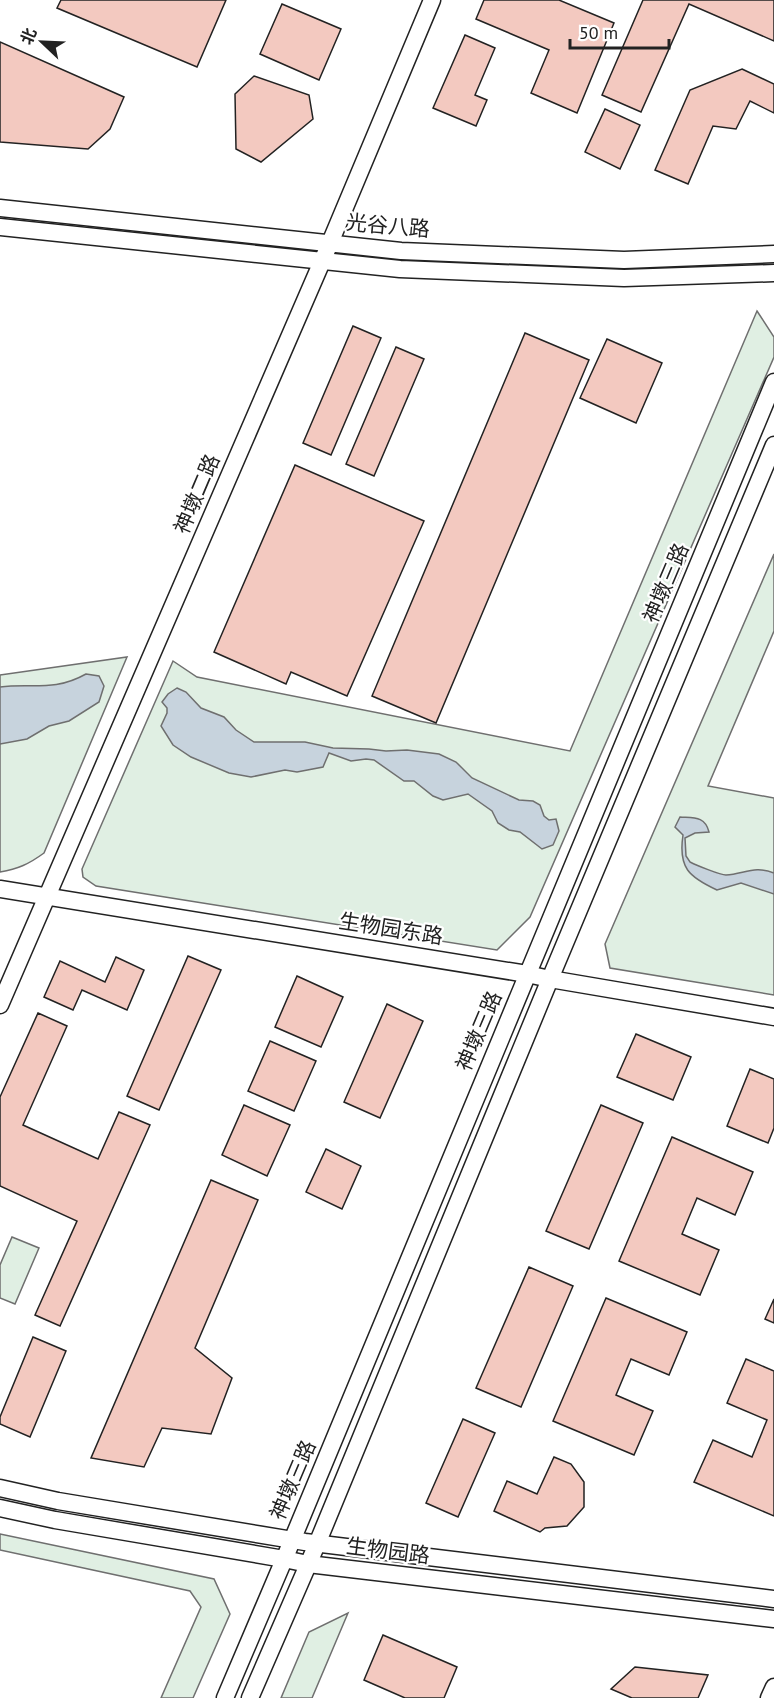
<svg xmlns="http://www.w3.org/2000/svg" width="774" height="1698" font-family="'PT Sans','Noto Sans SC',sans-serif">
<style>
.green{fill:#e0efe3;stroke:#6f6f6f;stroke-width:1.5}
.water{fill:#c7d3dd;stroke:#6f6f6f;stroke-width:1.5}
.building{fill:#f3c9c0;stroke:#222;stroke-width:1.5}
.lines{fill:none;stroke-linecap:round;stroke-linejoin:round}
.secondary-casing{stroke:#222;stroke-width:19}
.secondary{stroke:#fff;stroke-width:16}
.labels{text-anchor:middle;stroke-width:4.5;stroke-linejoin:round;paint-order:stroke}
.street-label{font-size:21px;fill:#222;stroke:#fff}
</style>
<rect width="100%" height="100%" fill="#fff"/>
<g class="green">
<polygon points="757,311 774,337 774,357 530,917 497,950 96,886 83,877 82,869 173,661 197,677 570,751"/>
<polygon points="774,554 774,631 708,786 774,798 774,995 610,968 605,944"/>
<path d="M127,657L44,853C29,864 18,869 0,872V675Z"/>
<polygon points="12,1237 39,1248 15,1304 0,1298 0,1265"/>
<polygon points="0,1534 214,1579 230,1614 193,1698 161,1698 201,1607 190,1591 0,1550"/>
<polygon points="348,1613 312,1698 281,1698 309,1632"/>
</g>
<g class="water">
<path d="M86,674L99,676L104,686L99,702L69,721L49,726L27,739L0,744V687C32,683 54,692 86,674Z"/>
<polygon points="177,688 186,692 201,708 224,717 236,730 254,742 305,742 333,748 369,749 386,751 407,750 439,754 456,762 472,778 519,800 533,801 540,805 544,816 549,820 556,819 559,831 553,845 542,849 520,832 509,830 498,823 492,811 468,794 443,800 433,796 414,781 404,781 374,760 366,759 351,761 329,753 323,767 297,772 285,770 251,777 229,773 191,757 173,745 161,726 167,713 167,708 162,702 168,694"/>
<path d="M680,817C694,818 705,816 709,832L695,833L685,838L686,856L690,862C696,865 720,875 726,875C744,874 755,865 774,873V894L741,883L717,890C689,877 678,868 683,835L675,827Z"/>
</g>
<g class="building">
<polygon points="61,0 226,0 197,67 57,8"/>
<polygon points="484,0 559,0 614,23 577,113 531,93 549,50 476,19"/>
<polygon points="643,0 774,0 774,41 689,4 641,112 602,95"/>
<polygon points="282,4 341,29 319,80 260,54"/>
<polygon points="465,35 495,48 475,95 487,100 476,126 433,108"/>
<polygon points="0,42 124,97 110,129 88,149 0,142"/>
<polygon points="742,69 774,84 774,113 750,101 736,129 713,126 688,184 655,170 690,90"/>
<polygon points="254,76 309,95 313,119 261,162 236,149 235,94"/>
<polygon points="605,109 640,125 620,169 585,152"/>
<polygon points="353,326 381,338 331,455 303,443"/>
<polygon points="525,333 589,360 436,723 372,696"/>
<polygon points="607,339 662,363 636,423 580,398"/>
<polygon points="396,347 424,359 374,476 346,464"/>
<polygon points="295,465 424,521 347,696 291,672 286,684 214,652"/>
<polygon points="188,956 221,970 159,1110 127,1096"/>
<polygon points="116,957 144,970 127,1010 82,990 73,1010 44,997 60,961 105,982"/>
<polygon points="297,976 343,997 321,1047 275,1027"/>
<polygon points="387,1004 423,1021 380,1118 344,1102"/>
<polygon points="38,1013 67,1026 23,1125 98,1159 119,1112 150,1125 60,1326 35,1315 77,1221 0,1186 0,1097"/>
<polygon points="636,1034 691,1057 673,1100 617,1077"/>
<polygon points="270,1041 316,1061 294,1111 248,1091"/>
<polygon points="750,1069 774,1079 774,1128 768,1143 727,1126"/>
<polygon points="244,1105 290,1125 267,1176 222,1155"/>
<polygon points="601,1105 643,1123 589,1249 546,1231"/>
<polygon points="672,1137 753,1172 735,1215 697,1198 682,1234 719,1250 700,1295 619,1261"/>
<polygon points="326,1149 361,1166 342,1209 306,1192"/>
<polygon points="211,1180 258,1200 195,1348 232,1378 211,1434 162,1428 144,1467 91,1458"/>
<polygon points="529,1267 573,1286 521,1407 476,1388"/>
<polygon points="606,1298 687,1332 669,1375 631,1359 616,1395 653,1411 634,1455 553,1421"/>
<polygon points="774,1299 774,1323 765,1319"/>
<polygon points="33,1337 66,1351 30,1437 0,1424 0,1417"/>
<polygon points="746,1359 774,1371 774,1516 694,1482 713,1440 752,1457 767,1420 727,1403"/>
<polygon points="463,1419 495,1433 458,1517 426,1503"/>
<polygon points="554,1457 571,1464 584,1482 584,1507 567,1526 545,1528 540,1532 494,1511 507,1481 537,1494"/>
<polygon points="383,1635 457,1667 444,1698 405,1698 364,1680"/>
<polygon points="635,1667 708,1675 698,1698 632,1698 611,1689"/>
</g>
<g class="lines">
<g class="secondary-casing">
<g id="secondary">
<polyline points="0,208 401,251 624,260 774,254"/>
<polyline points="0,227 400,269 624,278 774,273"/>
<polyline points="0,889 527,974 550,979 774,1017"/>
<polyline points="0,1005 330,243 432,0"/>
<polyline points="0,1488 58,1501 305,1542 774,1599"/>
<polyline points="0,1508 55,1520 284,1559 308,1564 774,1619"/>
<polyline points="225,1698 286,1555 774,382"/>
<polyline points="250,1698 317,1544 550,979 774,445"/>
<polyline points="769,1698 774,1687"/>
</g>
</g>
<use href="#secondary" class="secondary"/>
</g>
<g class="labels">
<g class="street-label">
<text transform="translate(388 226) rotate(5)" y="7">光谷八路</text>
<text transform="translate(197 494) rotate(-67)" y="7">神墩二路</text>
<text transform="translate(666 583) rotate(-67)" y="7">神墩三路</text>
<text transform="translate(391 929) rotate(9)" y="7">生物园东路</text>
<text transform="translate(479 1031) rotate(-67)" y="7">神墩三路</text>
<text transform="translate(293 1480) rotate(-67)" y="7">神墩三路</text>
<text transform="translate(388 1551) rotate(7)" y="7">生物园路</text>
</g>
</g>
<g transform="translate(42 42) rotate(293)" stroke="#ffffff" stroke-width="4.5" paint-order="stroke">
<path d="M0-4.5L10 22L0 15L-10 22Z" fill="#222222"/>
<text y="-9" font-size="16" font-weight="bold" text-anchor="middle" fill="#222222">北</text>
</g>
<path d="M570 39v9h99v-9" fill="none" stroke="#222222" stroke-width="3"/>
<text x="579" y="39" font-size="18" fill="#222222" stroke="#ffffff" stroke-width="4.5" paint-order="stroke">50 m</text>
</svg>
